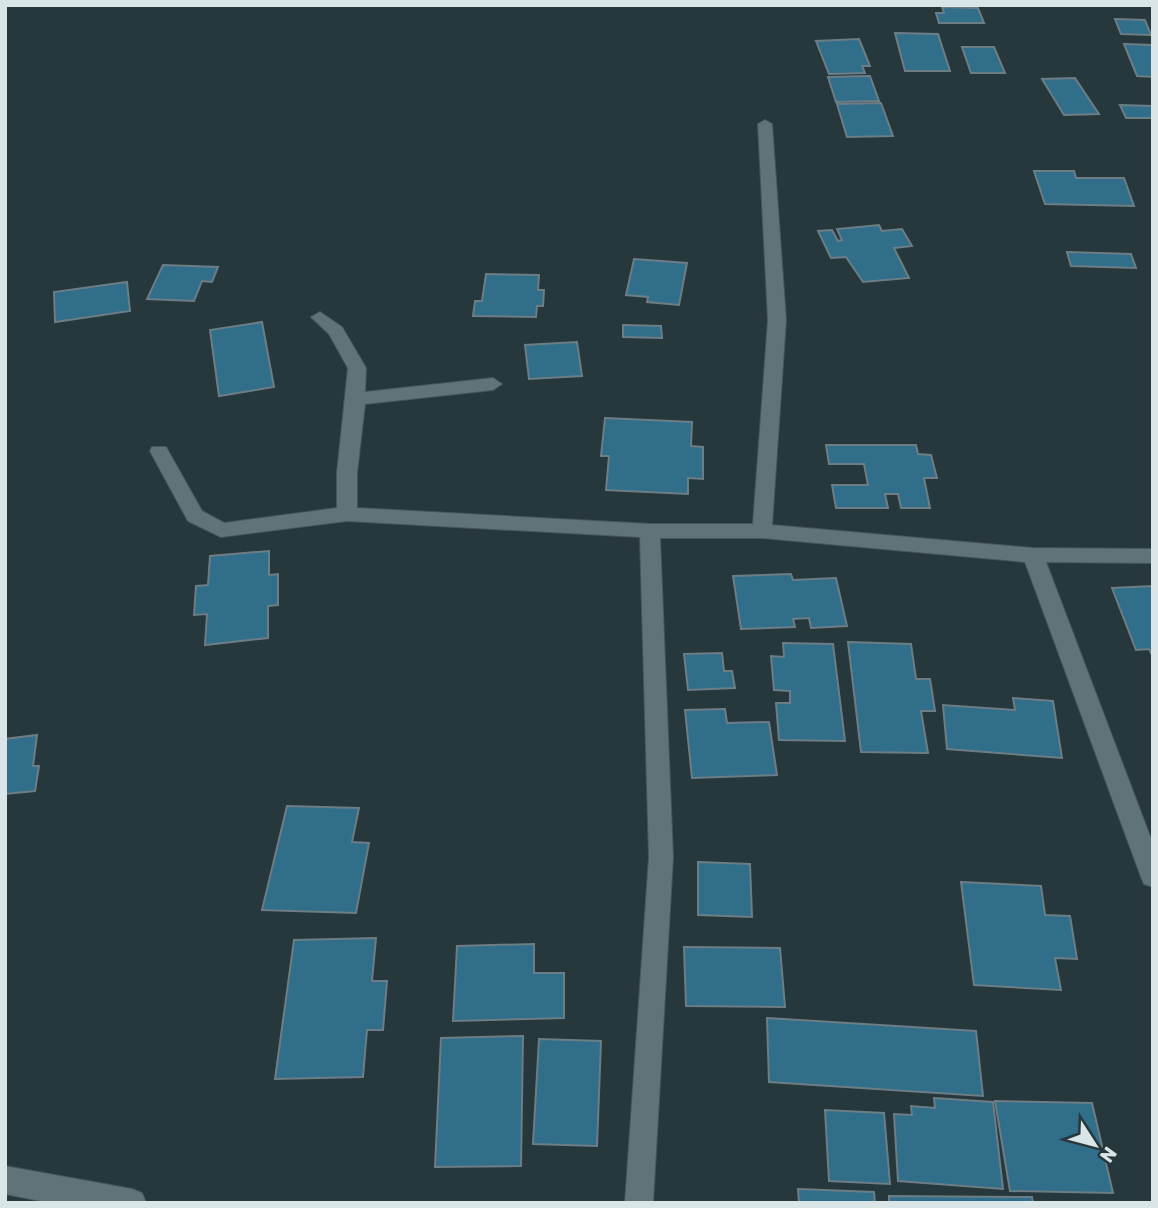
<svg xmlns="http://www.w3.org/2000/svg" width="1158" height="1208" font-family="Rubik,sans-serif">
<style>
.building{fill:#306e89;stroke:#6c7d86;stroke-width:2}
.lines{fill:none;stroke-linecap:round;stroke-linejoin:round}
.minor-casing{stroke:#47565a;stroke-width:2}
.minor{fill:#607478;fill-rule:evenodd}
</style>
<rect width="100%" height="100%" fill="#26383c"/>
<g class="building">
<polygon points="942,7 978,8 984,23 939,23 936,13 944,13"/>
<polygon points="1115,19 1145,20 1151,35 1121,34"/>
<polygon points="895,33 938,34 950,71 905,71"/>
<polygon points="859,39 870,66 862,66 865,73 829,74 816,41"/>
<polygon points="1124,44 1153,45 1153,77 1137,76"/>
<polygon points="962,47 994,47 1005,73 971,73"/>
<polygon points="870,76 879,101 836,102 828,77"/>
<polygon points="1075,78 1099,114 1064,115 1042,79"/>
<polygon points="881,103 893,136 847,137 837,104"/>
<polygon points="1120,105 1153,106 1153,118 1126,118"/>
<polygon points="1034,171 1074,171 1076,178 1124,178 1134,206 1045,204"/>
<polygon points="879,225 882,231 902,229 912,246 894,248 909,278 863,282 846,257 831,258 818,231 832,230 838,241 842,240 837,229"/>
<polygon points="1067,252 1131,254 1136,268 1071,266"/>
<polygon points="634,259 687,263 679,305 647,302 648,297 626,295"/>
<polygon points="163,265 218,267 212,282 202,281 194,301 147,299"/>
<polygon points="486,274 539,275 538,290 544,290 543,306 537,306 536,317 473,316 475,301 482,301"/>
<polygon points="127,282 130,311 55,322 54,292"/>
<polygon points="262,322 274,387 219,396 210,330"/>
<polygon points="623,325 661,326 662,338 623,337"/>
<polygon points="577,342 582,376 529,379 525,345"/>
<polygon points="605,418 692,422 691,446 703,447 703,479 688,478 688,494 606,490 609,456 601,456"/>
<polygon points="826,445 916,445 918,454 931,455 937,478 924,478 930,508 901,508 898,494 885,494 888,508 836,508 832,485 868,485 864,464 829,464"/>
<polygon points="269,551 269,575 278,574 278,605 268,606 268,638 205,645 207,614 194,615 196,586 208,585 210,556"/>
<polygon points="791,574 793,580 836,578 847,626 811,628 809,618 793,619 795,627 741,629 733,576"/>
<polygon points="1153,586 1153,657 1149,649 1136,650 1112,588"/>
<polygon points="848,642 911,644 916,679 930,679 935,711 921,711 928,753 861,752"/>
<polygon points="783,643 833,644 845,741 779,740 776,703 790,703 790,691 774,690 771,656 784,657"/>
<polygon points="722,653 724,671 732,671 735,688 688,690 684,654"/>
<polygon points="1013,698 1053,701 1062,758 947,749 943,705 1015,710"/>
<polygon points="725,709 727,723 769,722 777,775 692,778 685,710"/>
<polygon points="37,735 33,766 39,766 35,791 5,794 5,739"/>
<polygon points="287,806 359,808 352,842 369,843 356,913 262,910"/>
<polygon points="698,862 750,864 752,917 698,915"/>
<polygon points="961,882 1041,886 1045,915 1070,916 1077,959 1055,958 1061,990 974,985"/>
<polygon points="376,938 372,981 387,981 383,1030 367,1030 363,1077 275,1079 294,940"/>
<polygon points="534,944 534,973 564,973 564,1018 453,1021 457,946"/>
<polygon points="684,947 780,948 785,1007 686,1006"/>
<polygon points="767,1018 976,1031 983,1096 769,1082"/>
<polygon points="523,1036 521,1166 435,1167 441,1038"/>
<polygon points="539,1039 601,1041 597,1146 533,1144"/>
<polygon points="934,1098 993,1102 1003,1189 898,1181 894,1114 912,1115 911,1106 935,1108"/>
<polygon points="995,1101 1092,1103 1113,1193 1010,1191"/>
<polygon points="825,1110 884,1113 890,1184 829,1181"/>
<polygon points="798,1189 874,1192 875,1203 799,1203"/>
<polygon points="889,1196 1032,1197 1033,1203 889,1203"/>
</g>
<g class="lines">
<g class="minor-casing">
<g id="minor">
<polygon points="765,120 772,124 786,320 772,525 1033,548 1153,549 1153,563 1046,562 1153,844 1153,887 1144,884 1141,877 1025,562 762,538 660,538 673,857 653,1203 625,1203 649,857 640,537 347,521 221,537 188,521 150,451 152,447 166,447 202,511 224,523 337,508 337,473 348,368 329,334 311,317 320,312 342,327 366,368 365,392 493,378 502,384 493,390 365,404 357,473 357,508 650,524 753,524 768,320 758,124"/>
<polygon points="5,1166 132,1189 142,1193 146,1203 51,1203 5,1194"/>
</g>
</g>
<use href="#minor" class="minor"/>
</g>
<rect width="1158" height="1208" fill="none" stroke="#dae5e7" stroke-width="14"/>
<g transform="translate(1095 1145) rotate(126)" stroke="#26383c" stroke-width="5" paint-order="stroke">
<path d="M0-5L12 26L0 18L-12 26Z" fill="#dae5e7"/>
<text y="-10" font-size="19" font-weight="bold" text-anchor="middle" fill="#dae5e7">N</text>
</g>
</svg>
